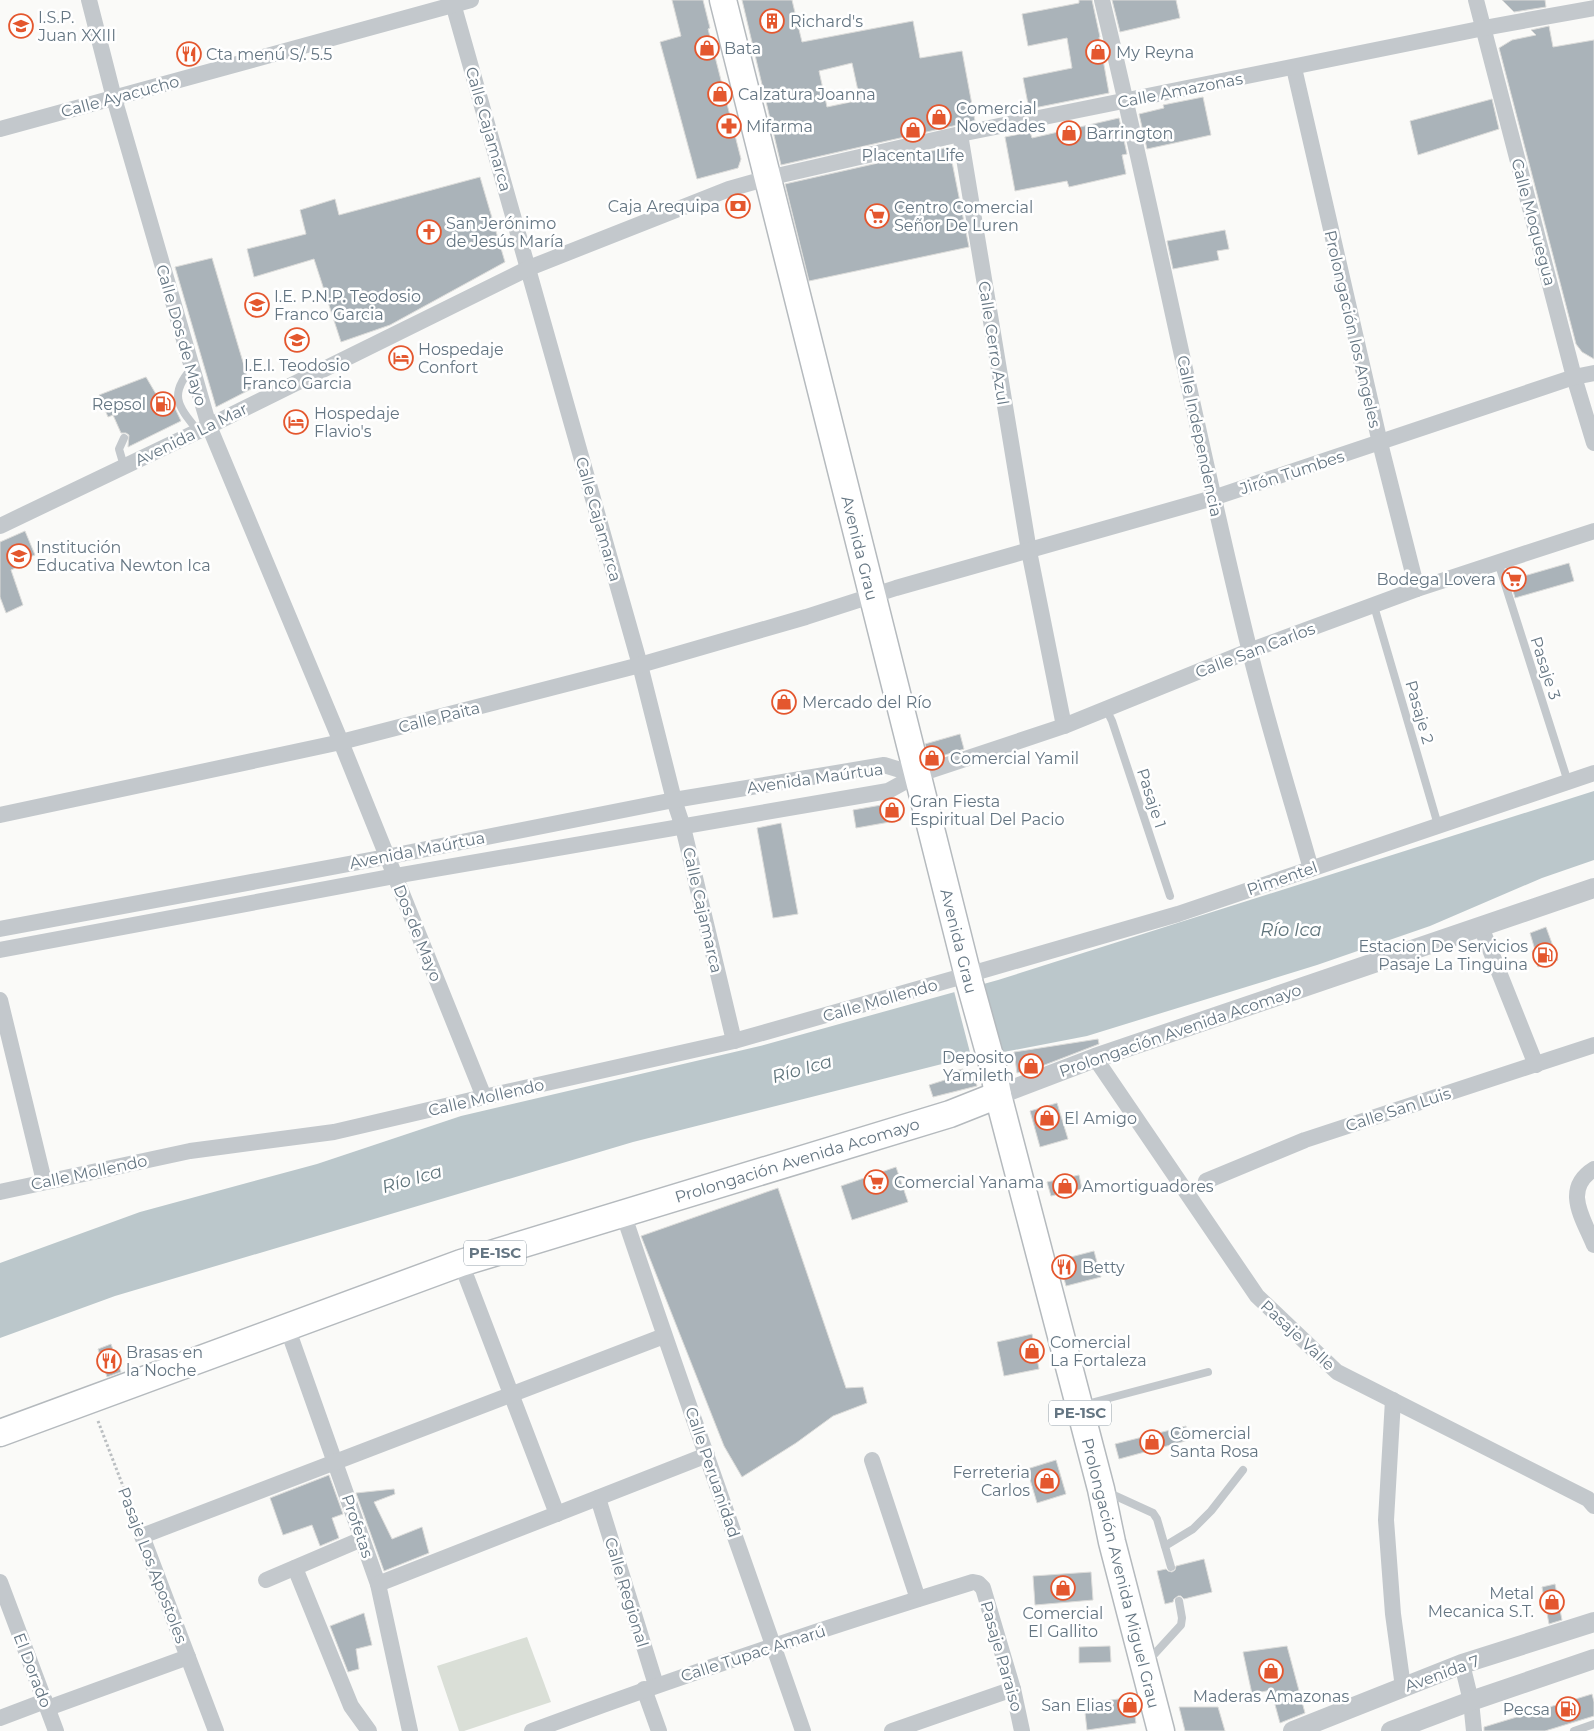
<svg xmlns="http://www.w3.org/2000/svg" width="1594" height="1731" font-family="Montserrat,sans-serif">
<style>
.green{fill:#dadfd7}
.water{fill:#bbc7cb}
.pier{fill:#fafaf8}
.building{fill:#aab3b9;stroke:#dcdcda;fill-rule:evenodd}
.lines{fill:none;stroke-linecap:round;stroke-linejoin:round}
.primary-casing{stroke:#b5babe;stroke-width:29}
.path{stroke:#bbbfc2;stroke-width:3;stroke-dasharray:2.5 2.5;stroke-linecap:butt}
.service{stroke:#c3c8cc;stroke-width:8}
.minor{stroke:#c3c8cc;stroke-width:16}
.tertiary{stroke:#c3c8cc;stroke-width:20}
.primary{stroke:#fff;stroke-width:26}
.labels{text-anchor:middle;stroke-width:5;stroke-linejoin:round;paint-order:stroke}
.shield{fill:#fff;stroke:#939fa8;stroke-width:1}
.shield-label{font-size:15px;font-weight:bold;fill:#657683}
.poi-label{font-size:16px;fill:#657683;stroke:#fff;text-anchor:start}
.street-label{font-size:16px;fill:#657683;stroke:#fff}
.water-label{font-size:18px;font-style:italic;fill:#60757c;stroke:#fff}
</style>
<rect width="100%" height="100%" fill="#fafaf8"/>
<polygon class="green" points="527,1637 551,1702 464,1731 459,1731 437,1666"/>
<polygon class="water" points="1594,791 1594,860 1542,878 1430,926 1317,965 1087,1036 942,1064 633,1142 115,1296 0,1338 0,1263 140,1212 317,1164 461,1116 760,1046 998,980"/>
<polygon class="pier" points="977,985 994,1056 972,1060 954,991"/>
<g class="building">
<polygon points="672,0 703,0 710,28 708,29 741,159 738,168 697,179 660,42 681,36"/>
<path d="M742,0H792L802,42L913,21L920,58L962,51L975,121L781,165ZM852,63L860,100L827,107L819,71Z"/>
<polygon points="1079,0 1092,0 1100,37 1099,37 1109,93 1029,109 1023,78 1072,68 1067,38 1028,46 1022,14 1079,3"/>
<polygon points="1112,0 1176,0 1180,18 1120,32"/>
<polygon points="1502,0 1545,0 1546,7 1514,12"/>
<polygon points="1549,26 1553,47 1594,40 1594,359 1582,352 1576,344 1499,48 1512,40 1536,35 1531,30"/>
<polygon points="1203,97 1211,135 1147,149 1139,114 1164,108 1163,105"/>
<polygon points="1492,99 1499,129 1418,155 1410,121"/>
<polygon points="1119,118 1127,154 1122,155 1126,174 1069,187 1067,181 1015,191 1005,137 1030,132 1032,138"/>
<polygon points="949,147 969,247 809,281 785,184"/>
<polygon points="480,177 505,262 390,325 341,342 314,259 254,277 247,249 306,234 300,210 335,199 339,215"/>
<polygon points="1225,230 1229,249 1217,251 1219,260 1173,269 1167,241"/>
<polygon points="212,258 251,389 216,407 175,267"/>
<polygon points="146,377 163,406 172,402 181,421 128,447 129,435 126,433 121,433 113,415 108,417 99,395"/>
<polygon points="25,531 35,555 22,560 24,564 11,570 23,605 6,613 0,597 0,542"/>
<polygon points="1569,563 1574,581 1515,598 1510,580"/>
<polygon points="960,734 964,749 929,760 925,744"/>
<polygon points="893,803 899,808 901,820 856,828 853,810"/>
<polygon points="781,823 798,914 773,918 757,828"/>
<polygon points="1546,927 1558,960 1538,967 1532,951 1535,950 1530,933"/>
<polygon points="1098,1039 1099,1044 1042,1066 1017,1073 1014,1052"/>
<polygon points="963,1069 964,1075 973,1072 977,1086 933,1097 929,1085 948,1079 946,1073"/>
<polygon points="1057,1103 1068,1139 1040,1147 1030,1111"/>
<polygon points="896,1167 908,1202 852,1220 841,1186"/>
<polygon points="1079,1175 1082,1189 1051,1196 1047,1182"/>
<polygon points="778,1188 846,1388 863,1387 867,1403 833,1416 796,1443 742,1477 724,1446 641,1236"/>
<polygon points="1094,1251 1101,1277 1066,1286 1059,1260"/>
<polygon points="1032,1334 1039,1369 1004,1376 997,1342"/>
<polygon points="111,1344 121,1372 107,1377 98,1349"/>
<polygon points="1186,1426 1189,1440 1119,1459 1115,1444"/>
<polygon points="1056,1460 1066,1494 1037,1503 1027,1469"/>
<polygon points="329,1475 343,1514 332,1518 339,1538 320,1546 312,1525 283,1535 270,1498"/>
<polygon points="394,1489 395,1494 374,1502 392,1539 422,1527 429,1553 384,1571 356,1493"/>
<polygon points="1204,1559 1212,1592 1184,1599 1181,1596 1178,1596 1174,1599 1173,1602 1165,1604 1157,1571 1166,1569 1168,1571 1172,1572 1175,1570 1176,1566"/>
<polygon points="1091,1572 1093,1600 1035,1605 1033,1576"/>
<polygon points="1555,1584 1562,1620 1549,1624 1542,1587"/>
<polygon points="364,1613 372,1645 356,1649 359,1669 348,1672 330,1626"/>
<polygon points="1110,1646 1111,1662 1079,1663 1079,1647"/>
<polygon points="1287,1646 1305,1713 1280,1723 1271,1690 1252,1694 1243,1652"/>
<polygon points="1592,1694 1594,1702 1594,1716 1545,1731 1484,1731 1484,1727"/>
<polygon points="1132,1697 1136,1723 1087,1730 1084,1704"/>
<polygon points="1179,1707 1218,1707 1225,1731 1185,1731"/>
</g>
<g class="lines">
<g class="primary-casing">
<g id="primary">
<polyline points="723,0 970,984 993,1067 998,1095 1101,1489 1112,1542 1161,1731"/>
<polyline points="0,1433 461,1263 950,1114 998,1095"/>
</g>
</g>
<polyline class="path" points="98,1421 136,1520"/>
<g class="service">
<path d="M192,368C168,395 178,406 198,431"/>
<polyline points="124,438 119,449 124,466"/>
<polyline points="1498,562 1568,782"/>
<polyline points="1374,606 1438,825"/>
<polyline points="1106,709 1112,721 1170,896"/>
<polyline points="1083,1405 1208,1372"/>
<polyline points="1107,1492 1153,1513 1157,1519 1171,1567"/>
<polyline points="1165,1546 1193,1529 1211,1511 1243,1470"/>
<polyline points="1149,1660 1181,1625 1182,1618 1179,1601"/>
<polyline points="1574,1731 1594,1724"/>
</g>
<g class="minor">
<polyline points="89,0 114,98 209,426 341,742 484,1097"/>
<polyline points="452,0 640,665 674,800 683,827 734,1041"/>
<path d="M1102,0C1154,215 1196,433 1249,648C1267,722 1290,795 1311,869"/>
<polyline points="1476,0 1574,377 1594,443"/>
<polyline points="1294,68 1380,443 1417,589"/>
<polyline points="0,129 471,0"/>
<polyline points="960,134 1029,551 1064,726"/>
<polyline points="0,526 209,426 529,268 729,189 768,178 960,134 1484,28 1594,8"/>
<polyline points="0,815 341,742 640,665 806,617 896,588 1213,498 1574,377 1594,373"/>
<polyline points="1481,927 1536,1065"/>
<polyline points="0,929 386,857 674,800 884,765 917,775"/>
<polyline points="0,950 395,876 888,791 917,775 1064,726 1249,651 1417,589 1594,531"/>
<polyline points="0,1000 44,1181"/>
<polyline points="1095,1058 1257,1296 1337,1372 1588,1499 1594,1506"/>
<path d="M1594,1169C1562,1189 1583,1218 1594,1245"/>
<polyline points="1206,1181 1305,1140 1594,1045"/>
<polyline points="0,1192 190,1151 334,1132 484,1097 734,1041 967,975 1178,914 1594,773"/>
<path d="M623,1213C681,1386 743,1558 803,1731"/>
<polyline points="461,1263 557,1514"/>
<polyline points="287,1327 378,1584 410,1731"/>
<polyline points="1393,1400 1386,1520 1393,1614 1403,1687"/>
<polyline points="872,1460 918,1599"/>
<polyline points="598,1498 656,1685"/>
<polyline points="295,1568 351,1706 369,1731"/>
<polyline points="266,1580 362,1539"/>
<polyline points="0,1582 56,1731"/>
<polyline points="378,1584 707,1455"/>
<polyline points="1462,1664 1471,1701 1474,1731"/>
<polyline points="644,1689 659,1731"/>
<polyline points="48,1708 188,1657"/>
<polyline points="0,1718 45,1701"/>
<polyline points="216,1731 142,1536 664,1336"/>
<path d="M532,1731C677,1677 824,1628 973,1582L978,1583L983,1588L1013,1689L1022,1731"/>
<polyline points="892,1731 1013,1689"/>
</g>
<g class="tertiary">
<polyline points="998,1095 1095,1058 1594,888"/>
<polyline points="1293,1731 1462,1664 1594,1622"/>
<polyline points="1391,1731 1471,1701 1594,1659"/>
</g>
<use href="#primary" class="primary"/>
</g>
<defs>
<g id="building-ring" transform="scale(1.25)"><circle r="9.5" fill="#fff" stroke="#e4572e" stroke-width="1.5"/><path d="M-4-6H4V6H1V3H-1V6H-4ZM-2.5-4.3h1.7v1.8h-1.7ZM.8-4.3h1.7v1.8H.8ZM-2.5-1h1.7V.8h-1.7ZM.8-1h1.7V.8H.8Z" fill="#e4572e"/></g>
<g id="university-ring" transform="scale(1.25)"><circle r="9.5" fill="#fff" stroke="#e4572e" stroke-width="1.5"/><path d="M0-5L7-2L0 1L-7-2ZM-4 1L0 2.5L4 1V4Q0 6-4 4Z" fill="#e4572e"/></g>
<g id="shop-ring" transform="scale(1.25)"><circle r="9.5" fill="#fff" stroke="#e4572e" stroke-width="1.5"/><path d="M-5-2.5h2.3a2.7 3.5 0 0 1 5.4 0H5L5.5 6h-11ZM-1.5-2.5h3a1.5 2.3 0 0 0-3 0Z" fill="#e4572e"/></g>
<g id="restaurant-ring" transform="scale(1.25)"><circle r="9.5" fill="#fff" stroke="#e4572e" stroke-width="1.5"/><path d="M-5-6h1v4h1v-4h1v4h1v-4h1v5L-1.5 .5V6h-2V.5L-5-1ZM5-6V6H3V1.5H1.5Q1.5-4 5-6Z" fill="#e4572e"/></g>
<g id="pharmacy-ring" transform="scale(1.25)"><circle r="9.5" fill="#fff" stroke="#e4572e" stroke-width="1.5"/><path d="M-2-6h4v4h4v4h-4v4h-4v-4h-4v-4h4Z" fill="#e4572e"/></g>
<g id="bank-ring" transform="scale(1.25)"><circle r="9.5" fill="#fff" stroke="#e4572e" stroke-width="1.5"/><path d="M-6-4H6V4H-6ZM0-2.3a2.3 2.3 0 1 0 0 4.6a2.3 2.3 0 1 0 0-4.6Z" fill="#e4572e"/></g>
<g id="supermarket-ring" transform="scale(1.25)"><circle r="9.5" fill="#fff" stroke="#e4572e" stroke-width="1.5"/><path d="M-6-5.5h2.5l.6 2H6L4.5 2H-2.5L-4.4-4H-6ZM-1.5 3.2a1.3 1.3 0 1 0 .1 0ZM3 3.2a1.3 1.3 0 1 0 .1 0Z" fill="#e4572e"/></g>
<g id="church-ring" transform="scale(1.25)"><circle r="9.5" fill="#fff" stroke="#e4572e" stroke-width="1.5"/><path d="M-1.2-6h2.4v3.5h3.3v2.4h-3.3V6h-2.4V-.1h-3.3v-2.4h3.3Z" fill="#e4572e"/></g>
<g id="school-ring" transform="scale(1.25)"><circle r="9.5" fill="#fff" stroke="#e4572e" stroke-width="1.5"/><path d="M0-5L7-2L0 1L-7-2ZM-4 1L0 2.5L4 1V4Q0 6-4 4Z" fill="#e4572e"/></g>
<g id="hotel-ring" transform="scale(1.25)"><circle r="9.5" fill="#fff" stroke="#e4572e" stroke-width="1.5"/><path d="M-6-4.5h1.5V1H6V5H4.5V3h-9V5H-6ZM-4 0a1.8 1.8 0 1 1 3.6 0ZM.5 0V-2.5h3Q6-2.5 6 0Z" fill="#e4572e"/></g>
<g id="fuel-ring" transform="scale(1.25)"><circle r="9.5" fill="#fff" stroke="#e4572e" stroke-width="1.5"/><path d="M-5.5-6h7V0h2V4h1.3V-2.5L3-4.5l.8-.8L6-3V5H2.5V1h-1V6h-7ZM-4.2-4.7v3.2H.2V-4.7Z" fill="#e4572e"/></g>
</defs>
<g fill-rule="evenodd">
<use href="#building-ring" x="772" y="21"/>
<use href="#university-ring" x="21" y="26"/>
<use href="#shop-ring" x="707" y="48"/>
<use href="#shop-ring" x="1098" y="52"/>
<use href="#restaurant-ring" x="189" y="54"/>
<use href="#shop-ring" x="720" y="94"/>
<use href="#shop-ring" x="939" y="117"/>
<use href="#pharmacy-ring" x="729" y="126"/>
<use href="#shop-ring" x="913" y="130"/>
<use href="#shop-ring" x="1069" y="133"/>
<use href="#bank-ring" x="738" y="206"/>
<use href="#supermarket-ring" x="877" y="216"/>
<use href="#church-ring" x="429" y="232"/>
<use href="#school-ring" x="257" y="305"/>
<use href="#school-ring" x="297" y="340"/>
<use href="#hotel-ring" x="401" y="358"/>
<use href="#fuel-ring" x="163" y="404"/>
<use href="#hotel-ring" x="296" y="422"/>
<use href="#school-ring" x="19" y="556"/>
<use href="#supermarket-ring" x="1514" y="579"/>
<use href="#shop-ring" x="784" y="702"/>
<use href="#shop-ring" x="932" y="758"/>
<use href="#shop-ring" x="892" y="810"/>
<use href="#fuel-ring" x="1545" y="955"/>
<use href="#shop-ring" x="1031" y="1066"/>
<use href="#shop-ring" x="1047" y="1118"/>
<use href="#supermarket-ring" x="876" y="1182"/>
<use href="#shop-ring" x="1065" y="1186"/>
<use href="#restaurant-ring" x="1064" y="1267"/>
<use href="#shop-ring" x="1032" y="1351"/>
<use href="#restaurant-ring" x="109" y="1361"/>
<use href="#shop-ring" x="1152" y="1442"/>
<use href="#shop-ring" x="1047" y="1481"/>
<use href="#shop-ring" x="1063" y="1588"/>
<use href="#shop-ring" x="1552" y="1602"/>
<use href="#shop-ring" x="1271" y="1671"/>
<use href="#shop-ring" x="1130" y="1705"/>
<use href="#fuel-ring" x="1568" y="1709"/>
</g>
<g class="labels">
<g class="shield">
<rect x="464" y="1240.5" width="62" height="25" rx="4"/>
<rect x="1049" y="1400.5" width="62" height="25" rx="4"/>
</g>
<g class="shield-label">
<text x="495" y="1258">PE-1SC</text>
<text x="1080" y="1418">PE-1SC</text>
</g>
<g class="poi-label">
<text x="38" y="23">I.S.P.<tspan x="38" dy="18">Juan XXIII</tspan></text>
<text x="790" y="27">Richard's</text>
<text x="724" y="54">Bata</text>
<text x="1116" y="58">My Reyna</text>
<text x="206" y="60">Cta menú S/. 5.5</text>
<text x="738" y="100">Calzatura Joanna</text>
<text x="956" y="114">Comercial<tspan x="956" dy="18">Novedades</tspan></text>
<text x="746" y="132">Mifarma</text>
<text x="1086" y="139">Barrington</text>
<text x="913" y="161" text-anchor="middle">Placenta Life</text>
<text x="720" y="212" text-anchor="end">Caja Arequipa</text>
<text x="894" y="213">Centro Comercial<tspan x="894" dy="18">Señor De Luren</tspan></text>
<text x="446" y="229">San Jerónimo<tspan x="446" dy="18">de Jesús María</tspan></text>
<text x="274" y="302">I.E. P.N.P. Teodosio<tspan x="274" dy="18">Franco Garcia</tspan></text>
<text x="418" y="355">Hospedaje<tspan x="418" dy="18">Confort</tspan></text>
<text x="297" y="371" text-anchor="middle">I.E.I. Teodosio<tspan x="297" dy="18">Franco Garcia</tspan></text>
<text x="146" y="410" text-anchor="end">Repsol</text>
<text x="314" y="419">Hospedaje<tspan x="314" dy="18">Flavio's</tspan></text>
<text x="36" y="553">Institución<tspan x="36" dy="18">Educativa Newton Ica</tspan></text>
<text x="1496" y="585" text-anchor="end">Bodega Lovera</text>
<text x="802" y="708">Mercado del Río</text>
<text x="950" y="764">Comercial Yamil</text>
<text x="910" y="807">Gran Fiesta<tspan x="910" dy="18">Espiritual Del Pacio</tspan></text>
<text x="1528" y="952" text-anchor="end">Estacion De Servicios<tspan x="1528" dy="18">Pasaje La Tinguina</tspan></text>
<text x="1014" y="1063" text-anchor="end">Deposito<tspan x="1014" dy="18">Yamileth</tspan></text>
<text x="1064" y="1124">El Amigo</text>
<text x="894" y="1188">Comercial Yanama</text>
<text x="1082" y="1192">Amortiguadores</text>
<text x="1082" y="1273">Betty</text>
<text x="1050" y="1348">Comercial<tspan x="1050" dy="18">La Fortaleza</tspan></text>
<text x="126" y="1358">Brasas en<tspan x="126" dy="18">la Noche</tspan></text>
<text x="1170" y="1439">Comercial<tspan x="1170" dy="18">Santa Rosa</tspan></text>
<text x="1030" y="1478" text-anchor="end">Ferreteria<tspan x="1030" dy="18">Carlos</tspan></text>
<text x="1534" y="1599" text-anchor="end">Metal<tspan x="1534" dy="18">Mecanica S.T.</tspan></text>
<text x="1063" y="1619" text-anchor="middle">Comercial<tspan x="1063" dy="18">El Gallito</tspan></text>
<text x="1271" y="1702" text-anchor="middle">Maderas Amazonas</text>
<text x="1112" y="1711" text-anchor="end">San Elias</text>
<text x="1550" y="1715" text-anchor="end">Pecsa</text>
</g>
<g class="street-label">
<text transform="translate(1180 90) rotate(-11)" y="6">Calle Amazonas</text>
<text transform="translate(120 96) rotate(-15)" y="6">Calle Ayacucho</text>
<text transform="translate(489 129) rotate(74)" y="6">Calle Cajamarca</text>
<text transform="translate(1534 222) rotate(75)" y="6">Calle Moquegua</text>
<text transform="translate(1353 329) rotate(77)" y="6">Prolongación los Angeles</text>
<text transform="translate(182 335) rotate(74)" y="6">Calle Dos de Mayo</text>
<text transform="translate(994 343) rotate(81)" y="6">Calle Cerro Azul</text>
<text transform="translate(191 434) rotate(-26)" y="6">Avenida La Mar</text>
<text transform="translate(1200 436) rotate(78)" y="6">Calle Independencia</text>
<text transform="translate(1292 472) rotate(-18)" y="6">Jirón Tumbes</text>
<text transform="translate(599 519) rotate(74)" y="6">Calle Cajamarca</text>
<text transform="translate(860 548) rotate(76)" y="6">Avenida Grau</text>
<text transform="translate(1255 650) rotate(-21)" y="6">Calle San Carlos</text>
<text transform="translate(1546 668) rotate(72)" y="6">Pasaje 3</text>
<text transform="translate(1420 712) rotate(74)" y="6">Pasaje 2</text>
<text transform="translate(439 717) rotate(-14)" y="6">Calle Paita</text>
<text transform="translate(815 778) rotate(-8)" y="6">Avenida Maúrtua</text>
<text transform="translate(1152 798) rotate(72)" y="6">Pasaje 1</text>
<text transform="translate(417 850) rotate(-11)" y="6">Avenida Maúrtua</text>
<text transform="translate(1282 878) rotate(-19)" y="6">Pimentel</text>
<text transform="translate(703 910) rotate(77)" y="6">Calle Cajamarca</text>
<text transform="translate(418 933) rotate(68)" y="6">Dos de Mayo</text>
<text transform="translate(959 941) rotate(76)" y="6">Avenida Grau</text>
<text transform="translate(880 1000) rotate(-16)" y="6">Calle Mollendo</text>
<text transform="translate(1180 1030) rotate(-19)" y="6">Prolongación Avenida Acomayo</text>
<text transform="translate(486 1097) rotate(-13)" y="6">Calle Mollendo</text>
<text transform="translate(1398 1109) rotate(-18)" y="6">Calle San Luis</text>
<text transform="translate(797 1160) rotate(-17)" y="6">Prolongación Avenida Acomayo</text>
<text transform="translate(89 1172) rotate(-12)" y="6">Calle Mollendo</text>
<text transform="translate(1298 1335) rotate(43)" y="6">Pasaje Valle</text>
<text transform="translate(713 1472) rotate(71)" y="6">Calle Peruanidad</text>
<text transform="translate(358 1526) rotate(71)" y="6">Profetas</text>
<text transform="translate(153 1565) rotate(69)" y="6">Pasaje Los Apostoles</text>
<text transform="translate(1121 1573) rotate(76)" y="6">Prolongación Avenida Miguel Grau</text>
<text transform="translate(627 1592) rotate(73)" y="6">Calle Regional</text>
<text transform="translate(753 1653) rotate(-18)" y="6">Calle Tupac Amarú</text>
<text transform="translate(1002 1656) rotate(74)" y="6">Pasaje Paraiso</text>
<text transform="translate(33 1670) rotate(69)" y="6">El Dorado</text>
<text transform="translate(1442 1673) rotate(-20)" y="6">Avenida 7</text>
</g>
<g class="water-label">
<text x="1291" y="936">Río Ica</text>
<text transform="translate(802 1069) rotate(-16)" y="6">Río Ica</text>
<text transform="translate(412 1179) rotate(-16)" y="6">Río Ica</text>
</g>
</g>
</svg>
